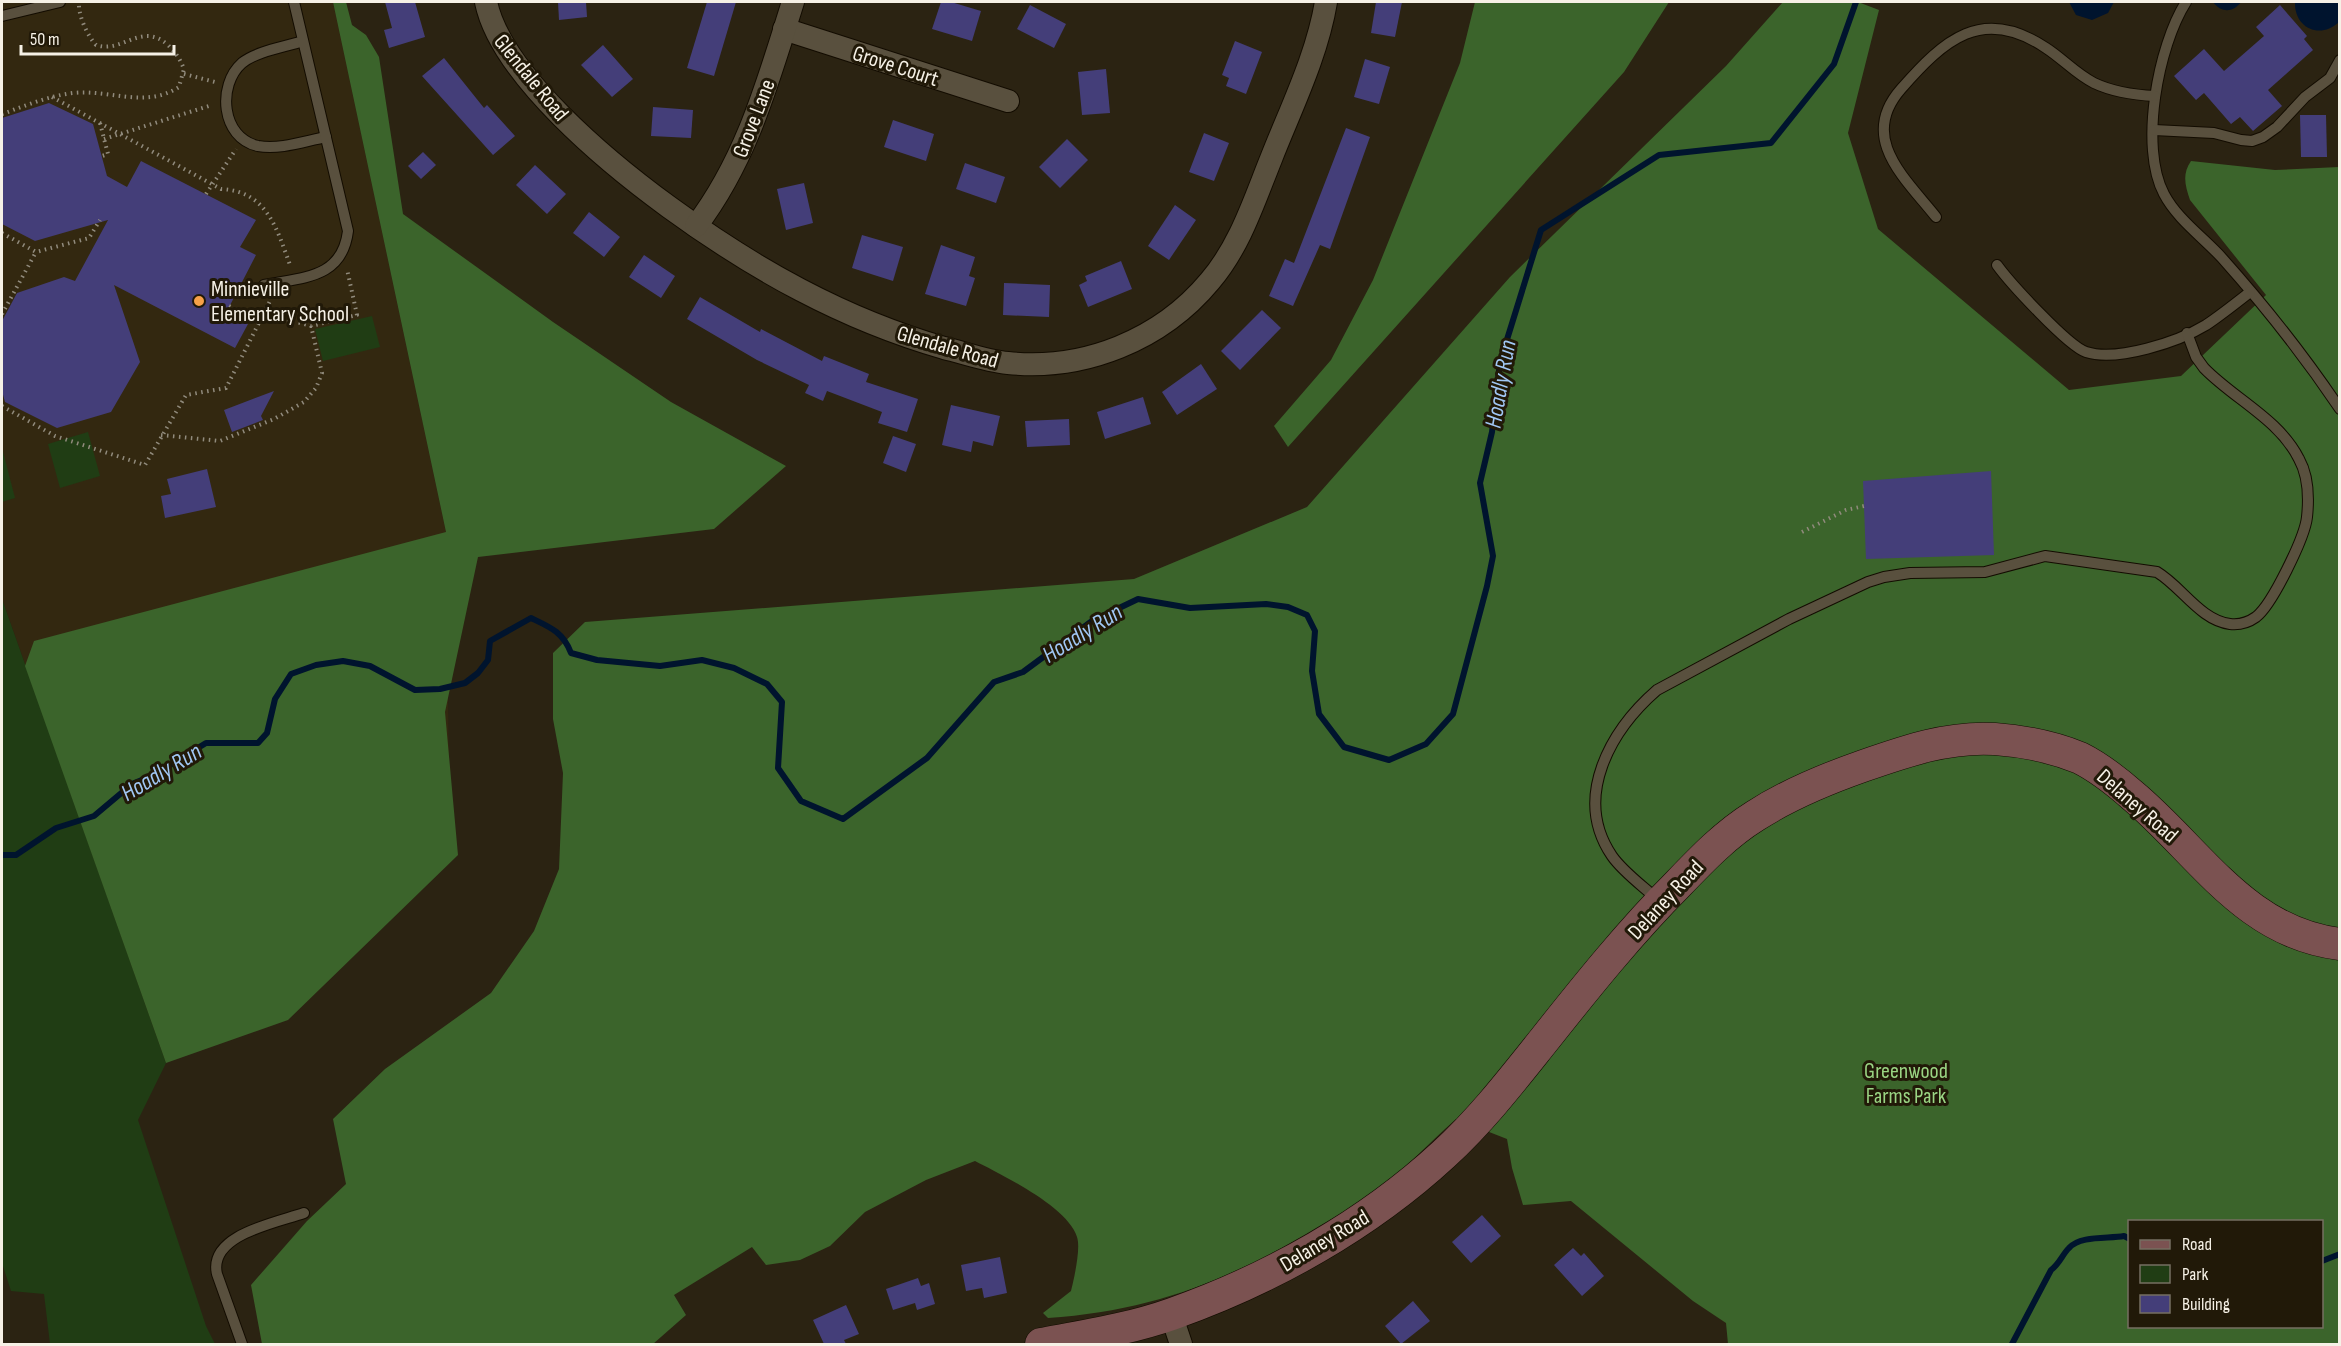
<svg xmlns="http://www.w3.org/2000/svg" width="2341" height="1346" font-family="'Sofia Sans Condensed',sans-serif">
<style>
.built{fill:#332810}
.green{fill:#203d14}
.forest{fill:#3b642b;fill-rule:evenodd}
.water{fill:#00142e}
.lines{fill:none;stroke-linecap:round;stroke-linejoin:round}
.stream{stroke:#00142e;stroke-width:6}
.building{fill:#443e79}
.lane-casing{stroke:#130c00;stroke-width:12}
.street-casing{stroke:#130c00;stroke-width:24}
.secondary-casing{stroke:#130c00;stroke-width:33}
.path{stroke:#918b7d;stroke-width:4;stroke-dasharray:1.5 4.5;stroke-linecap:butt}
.lane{stroke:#59503e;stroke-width:10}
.street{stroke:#59503e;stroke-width:22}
.secondary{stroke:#7b5251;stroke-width:32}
.poi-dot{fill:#f7a148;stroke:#211908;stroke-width:2}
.labels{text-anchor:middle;stroke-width:6;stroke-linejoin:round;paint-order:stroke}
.street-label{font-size:22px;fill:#f6f1e6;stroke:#211908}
.poi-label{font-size:22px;fill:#f6f1e6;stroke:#211908;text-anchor:start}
.park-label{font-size:22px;fill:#9ad583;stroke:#211908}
.water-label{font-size:24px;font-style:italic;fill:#a1c7f4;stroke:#211908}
</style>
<rect width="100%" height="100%" fill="#2b2312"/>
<polygon class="built" points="2,2 333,2 446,532 450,857 160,1045 2,599"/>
<g class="green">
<polygon points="372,316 380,347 323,361 315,329"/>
<polygon points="88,432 100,476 60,488 48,444"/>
<polygon points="2,448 15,498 2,502"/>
<polygon points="2,599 166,1063 138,1120 206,1326 215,1344 50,1344 44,1294 11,1291 2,1263"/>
</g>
<g class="forest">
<polygon points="333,2 346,2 352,25 366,35 379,57 403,214 553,322 671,402 786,466 714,529 478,557 445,712 458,855 288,1020 166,1063 25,666 34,641 446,532"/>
<polygon points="1475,2 1669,2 1624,72 1288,447 1274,426 1331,360 1373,280 1460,63"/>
<path d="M1783,2H1858L1879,10L1848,133L1878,229L2069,390L2181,376L2266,295L2190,200C2185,185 2182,174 2191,161L2275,170L2339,167V1344H1728L1726,1323L1693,1301L1571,1201L1523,1205L1512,1168L1507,1139L1456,1119C1428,1144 1401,1173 1371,1195C1354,1207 1334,1217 1316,1228C1228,1281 1151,1311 1048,1318L1043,1313L1071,1291C1074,1279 1081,1248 1077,1237C1068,1207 1002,1175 975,1161L926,1180L865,1212L830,1246L800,1260L766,1265L752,1247L674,1295L686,1315L653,1344H262L251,1285L307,1221L346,1184L333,1119L385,1069L491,993L534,931L559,869L563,773L553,719V653L585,622L1134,579L1307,507L1510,277L1726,66ZM2130,1222H2322V1326H2130Z"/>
</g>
<g class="water">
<polygon points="2069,2 2114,2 2108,13 2092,20 2076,15"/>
<path d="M2213,2H2241C2233,13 2221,13 2213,2Z"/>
<path d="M2295,2H2339V22C2320,40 2294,28 2295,2Z"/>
</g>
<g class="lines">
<g class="stream">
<path d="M2,855H16L56,828L94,816L132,784L154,775L206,743H258L267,733L275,699L291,674L316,665L343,661L370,666L415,690L440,689L465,683L478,673L488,660L490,641L531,618C550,627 563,632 571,653L597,660L660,666L702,660L734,668L767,684L782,702L778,768L801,801L843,819L927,758L994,682L1023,672L1092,621L1138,599L1190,608L1266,604L1288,607L1307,615L1315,631L1312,671L1319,714L1344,747L1389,760L1426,744L1453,714L1487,586L1493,556L1480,483L1492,432L1500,362L1541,230L1659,155L1771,143L1834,64L1856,2"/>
<polyline points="2322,1261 2340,1254"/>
<path d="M2012,1344L2051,1270C2060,1263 2062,1255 2069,1248C2080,1235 2109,1239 2124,1236L2130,1239"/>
</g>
</g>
<g class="building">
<polygon points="385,2 415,2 425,37 389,48 384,30 392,28"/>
<polygon points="558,2 586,2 587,17 559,20"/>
<polygon points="707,2 736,2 714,76 687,68"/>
<polygon points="941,2 951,2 981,11 972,41 932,29"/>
<polygon points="1376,2 1402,2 1395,37 1371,33"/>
<polygon points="1030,5 1066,24 1054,48 1017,29"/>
<polygon points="2280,5 2307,36 2304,39 2313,50 2268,90 2282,106 2253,131 2240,117 2231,124 2204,93 2196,100 2174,76 2204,49 2224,71 2264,36 2256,27"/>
<polygon points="1235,41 1262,52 1246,94 1226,86 1229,78 1222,75"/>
<polygon points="603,45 633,79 612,97 581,65"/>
<polygon points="444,58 484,108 487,105 515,136 493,155 422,76"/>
<polygon points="1365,59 1390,67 1379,104 1354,97"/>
<polygon points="1106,69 1110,113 1082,115 1078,72"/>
<polygon points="49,103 93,124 107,176 127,187 141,161 256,220 240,247 256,255 226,313 248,324 235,348 114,285 140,362 111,412 57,428 5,402 2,391 2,321 17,293 64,277 75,281 108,220 35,241 2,224 2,118"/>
<polygon points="653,107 693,110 691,138 651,136"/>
<polygon points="2300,115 2326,115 2327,157 2301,157"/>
<polygon points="893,120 934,134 926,161 884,147"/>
<polygon points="1346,128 1370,137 1330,249 1320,245 1293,306 1269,296 1285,259 1294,263"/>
<polygon points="1204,133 1229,143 1214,181 1189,172"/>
<polygon points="1067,139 1088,160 1060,188 1039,167"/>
<polygon points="423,152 436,165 421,179 408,166"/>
<polygon points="965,163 1005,177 996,203 956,189"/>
<polygon points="535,165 566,194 547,214 516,185"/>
<polygon points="804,183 813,223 786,230 777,189"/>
<polygon points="1175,205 1196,220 1169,260 1148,246"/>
<polygon points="589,212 620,237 604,257 573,233"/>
<polygon points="862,235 903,247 893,281 852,268"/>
<polygon points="941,245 975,257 969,276 975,278 966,306 925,294"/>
<polygon points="644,255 675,276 661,298 629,277"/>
<polygon points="1121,261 1132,289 1088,307 1079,285 1087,281 1085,276"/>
<polygon points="1004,283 1050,285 1049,317 1003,315"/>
<polygon points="700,297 760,332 761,329 822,361 824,356 869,374 866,382 918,399 907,432 878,423 882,412 827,391 823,401 805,393 809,385 757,360 687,319"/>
<polygon points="1262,310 1281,328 1240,370 1221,351"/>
<polygon points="1201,364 1217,389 1177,415 1162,392"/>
<polygon points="274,391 261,416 263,420 232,432 224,410"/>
<polygon points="1143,397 1151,424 1105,439 1097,412"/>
<polygon points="951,405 1000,416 993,446 973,441 971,452 942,445"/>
<polygon points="1069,419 1070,445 1027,447 1025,421"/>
<polygon points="893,436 916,444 906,472 883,463"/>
<polygon points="207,469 216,507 165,518 161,496 171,494 167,479"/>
<polygon points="1991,471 1994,555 1866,559 1863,481"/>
<polygon points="1482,1215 1501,1236 1471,1263 1452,1242"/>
<polygon points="1573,1248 1581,1256 1584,1253 1604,1276 1582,1296 1554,1265"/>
<polygon points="1000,1257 1007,1293 984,1298 982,1288 966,1291 961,1265"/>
<polygon points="918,1278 921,1286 929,1283 935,1304 917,1310 915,1303 893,1310 886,1289"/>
<polygon points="1413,1301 1430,1321 1401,1344 1385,1326"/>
<polygon points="846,1305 859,1334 844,1340 846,1344 824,1344 813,1320"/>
</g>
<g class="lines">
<g class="lane-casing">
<g id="lane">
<path d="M2186,2C2158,46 2139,147 2164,194C2177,219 2204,238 2222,258C2264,305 2305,357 2340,409"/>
<polyline points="2,16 60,2"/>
<path d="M303,41C285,47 257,51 242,63C217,85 221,138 258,146C280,150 305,141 326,137"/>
<polyline points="2154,130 2214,133 2241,140 2252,141 2263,137 2277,127 2305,97 2330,78 2340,60"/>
<path d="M1936,217C1905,178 1858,138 1901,89C1944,40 1982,5 2046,48C2063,59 2076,74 2094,83C2113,92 2134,95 2155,96"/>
<path d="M1997,265C2010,283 2068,346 2086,352C2117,362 2178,342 2206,325C2221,315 2236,303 2250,292"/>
<path d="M264,285C303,277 342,279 348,231L294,2"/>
<path d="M1658,900C1643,886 1623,872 1612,856C1572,797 1611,730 1657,690L1789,619L1868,582L1884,577L1910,573L1985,572L2045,556L2157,572C2182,587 2200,620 2230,624C2239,625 2249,622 2256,617C2272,605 2305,537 2307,517C2309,498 2308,475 2299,459C2279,419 2234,399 2204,368L2196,357L2187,333"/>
<path d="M242,1344L217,1274C208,1235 275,1223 304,1213"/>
</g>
</g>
<g class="street-casing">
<g id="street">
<path d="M486,2C501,75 610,164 669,207C754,269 843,319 944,348C965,353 986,361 1008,363C1084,371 1161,340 1210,281C1240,246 1254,201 1271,159C1291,108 1317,56 1326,2"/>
<polyline points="784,29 1008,101"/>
<path d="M696,226C747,159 768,81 793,2"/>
<polyline points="1171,1314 1181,1344"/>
</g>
</g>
<g class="secondary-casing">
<path id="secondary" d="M1041,1344C1084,1336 1130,1329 1172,1314C1271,1279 1367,1225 1444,1154C1482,1119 1512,1080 1544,1040C1586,987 1630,932 1678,884C1702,859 1726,834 1755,816C1789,794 1826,779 1863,766C1906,751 1949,736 1995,739C2023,741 2053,747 2080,758C2098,767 2116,781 2132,795C2199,851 2245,933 2340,944"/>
</g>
<g class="path">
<polyline points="184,74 215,82"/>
<path d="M52,97L221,189C267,191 277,229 290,265"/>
<path d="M2,114C25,106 48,96 73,93C110,89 145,109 179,87L184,69C180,59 176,53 168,45C141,21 123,54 96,45C87,35 78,15 79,2"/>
<polyline points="100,123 108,154 102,156"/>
<polyline points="104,139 212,105"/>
<polyline points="206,194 236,149"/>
<polyline points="2,233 36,252 89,238 100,220"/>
<polyline points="229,306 259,322"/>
<polyline points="264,313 311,326 357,315 347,269"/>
<polyline points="2,314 36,252"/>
<polyline points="2,406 55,436 145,465 186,395 226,388 271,299"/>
<polyline points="161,435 220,441 274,419 304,402 316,388 322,373 311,326"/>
<polyline points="1802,532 1846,510 1864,506"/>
</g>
<use href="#lane" class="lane"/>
<use href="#street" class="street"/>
<use href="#secondary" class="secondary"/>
</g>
<circle class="poi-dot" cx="199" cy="301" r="6"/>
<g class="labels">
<g class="street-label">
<text transform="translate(896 65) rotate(18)" y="8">Grove Court</text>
<text transform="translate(532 77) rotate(51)" y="8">Glendale Road</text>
<text transform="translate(753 118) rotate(-69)" y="8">Grove Lane</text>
<text transform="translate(948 346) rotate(16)" y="8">Glendale Road</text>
<text transform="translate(2138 805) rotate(41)" y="8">Delaney Road</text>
<text transform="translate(1665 899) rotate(-47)" y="8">Delaney Road</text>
<text transform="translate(1324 1240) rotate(-31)" y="8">Delaney Road</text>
</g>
<g class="poi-label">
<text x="211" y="296">Minnieville<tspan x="211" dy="25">Elementary School</tspan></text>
</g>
<g class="park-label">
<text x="1906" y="1078">Greenwood<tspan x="1906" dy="25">Farms Park</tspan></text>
</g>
<g class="water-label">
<text transform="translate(1500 384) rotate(-80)" y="8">Hoadly Run</text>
<text transform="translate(1082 633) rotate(-32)" y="8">Hoadly Run</text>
<text transform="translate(161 772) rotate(-31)" y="8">Hoadly Run</text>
</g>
</g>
<rect width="2341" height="1346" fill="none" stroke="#f6f1e6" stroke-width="6"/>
<rect x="2128" y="1220" width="195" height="108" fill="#211908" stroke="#766f61" stroke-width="1.5"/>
<rect x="2140" y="1240" width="30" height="9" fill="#7b5251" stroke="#766f61" stroke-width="1.5"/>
<text x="2182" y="1250" font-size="18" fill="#f6f1e6">Road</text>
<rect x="2140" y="1265" width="30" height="18" fill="#203d14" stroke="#766f61" stroke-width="1.5"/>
<text x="2182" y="1280" font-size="18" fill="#f6f1e6">Park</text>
<rect x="2140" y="1295" width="30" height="18" fill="#443e79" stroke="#766f61" stroke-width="1.5"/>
<text x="2182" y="1310" font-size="18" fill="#f6f1e6">Building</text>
<path d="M21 45v9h153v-9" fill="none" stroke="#f6f1e6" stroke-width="3"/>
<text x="30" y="45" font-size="18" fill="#f6f1e6" stroke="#211908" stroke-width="4.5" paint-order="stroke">50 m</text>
</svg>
